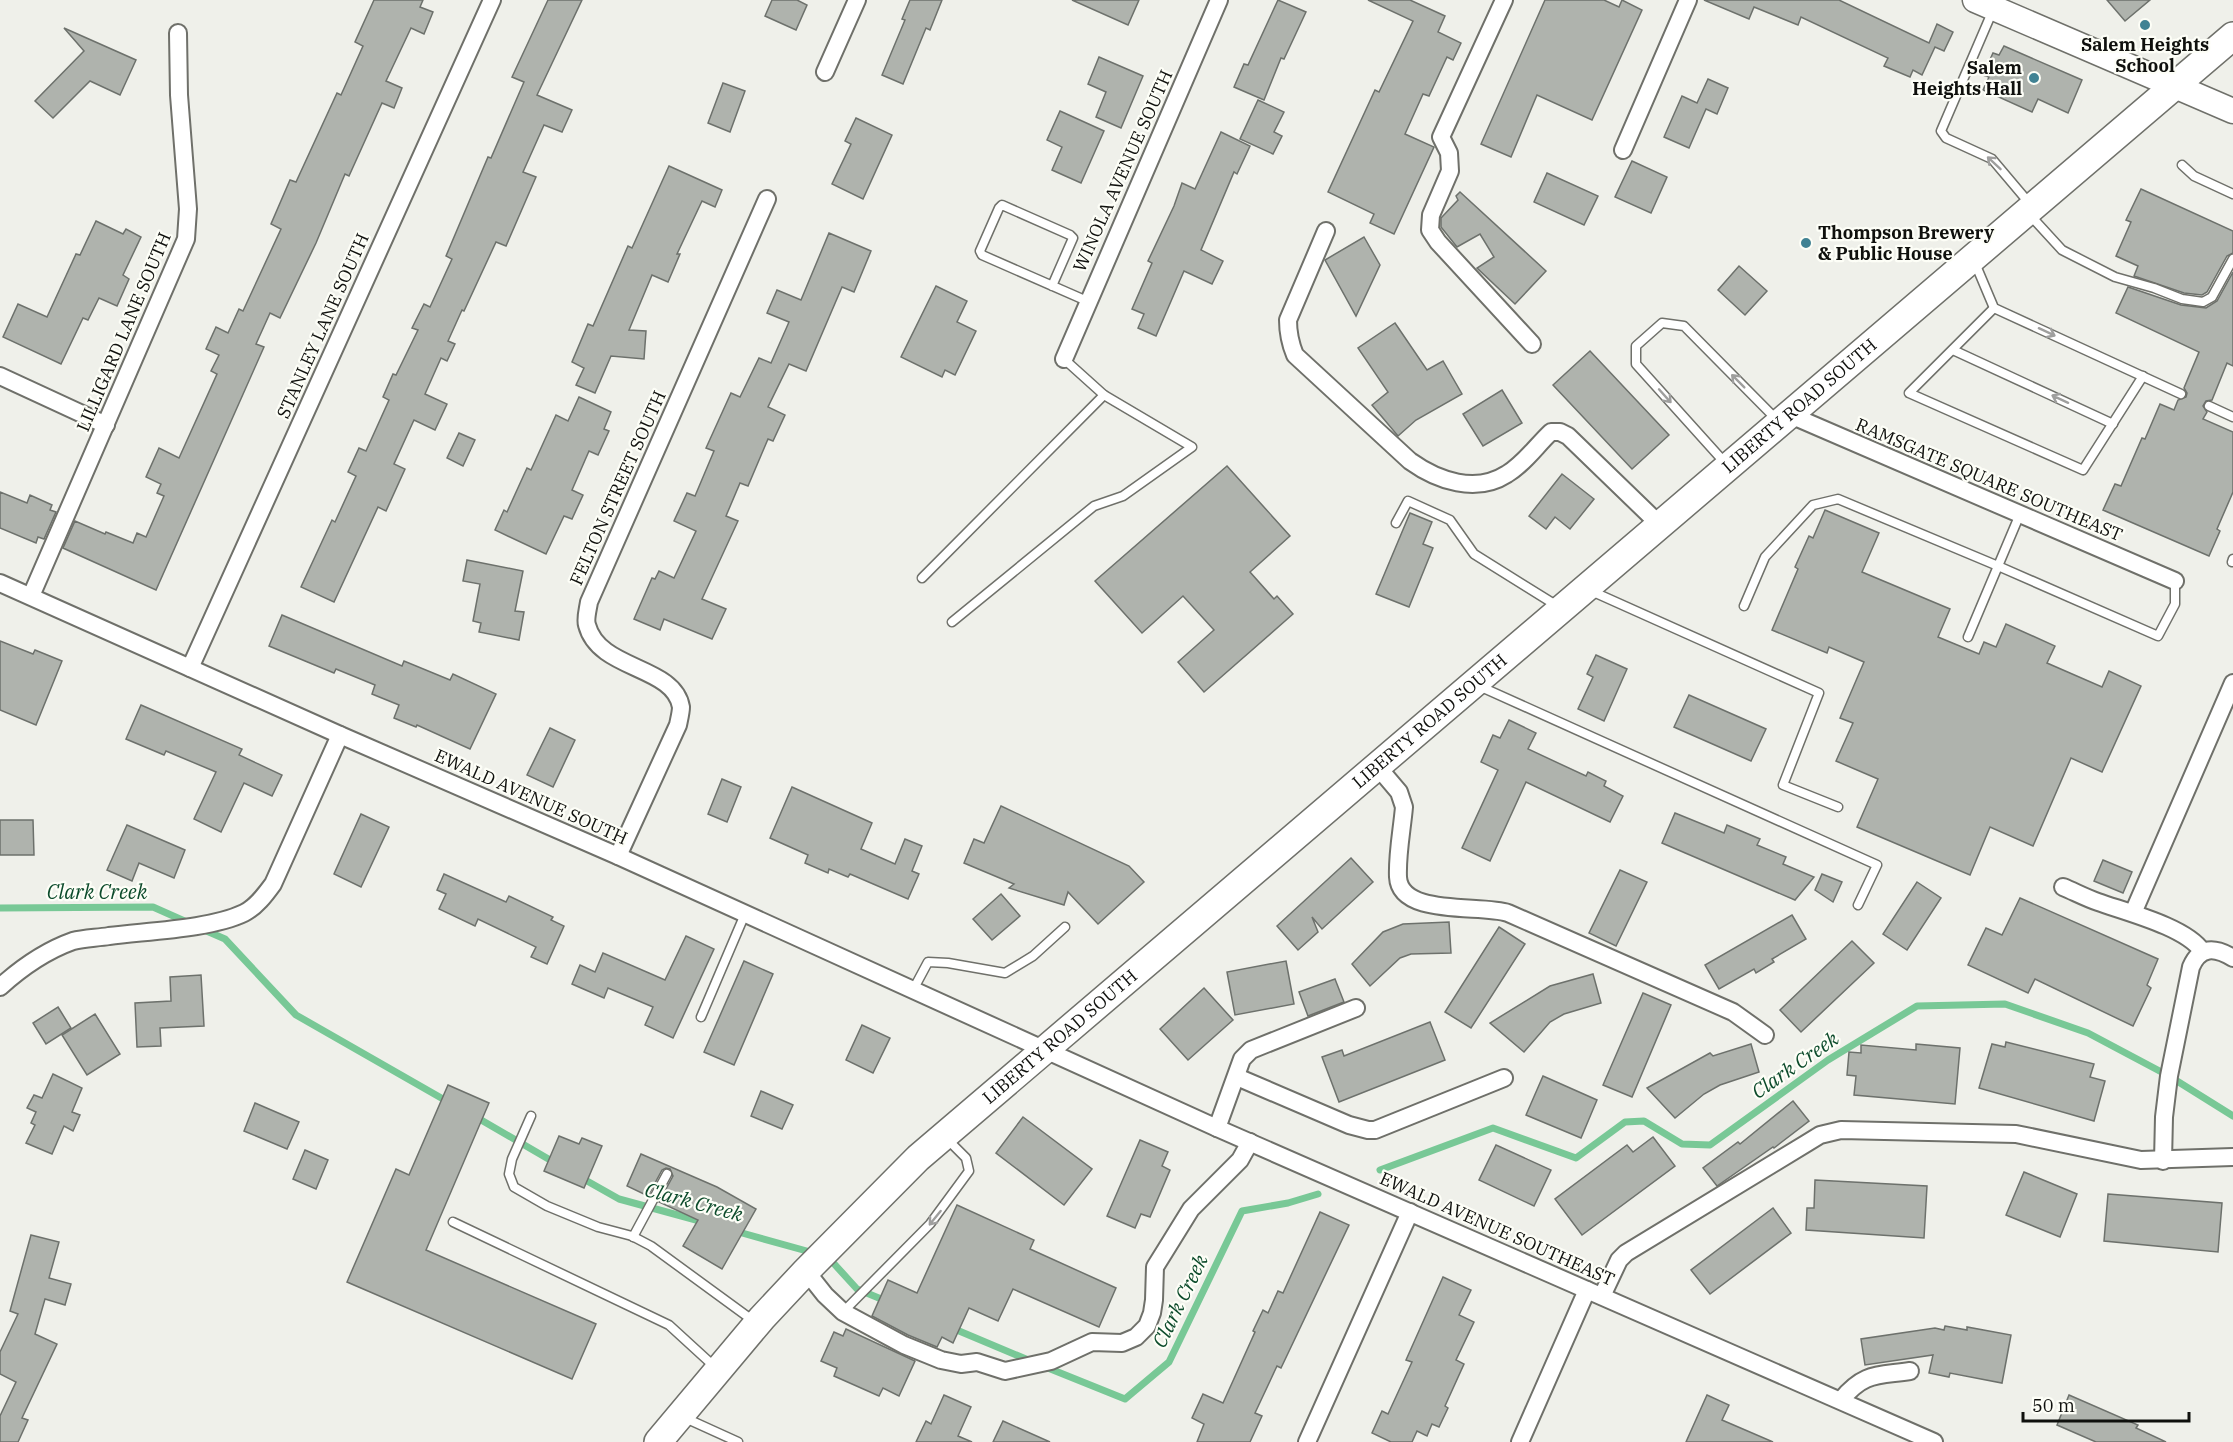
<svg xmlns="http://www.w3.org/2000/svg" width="2233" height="1442" font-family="'IBM Plex Serif',serif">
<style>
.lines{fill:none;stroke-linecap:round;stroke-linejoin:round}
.stream{stroke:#78c896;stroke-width:7}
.building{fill:#afb3ad;stroke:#6d716c;stroke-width:1.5}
.service-casing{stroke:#6f706a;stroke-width:11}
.minor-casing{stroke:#6f706a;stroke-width:20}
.secondary-casing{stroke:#6f706a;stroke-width:27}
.primary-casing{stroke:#6f706a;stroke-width:30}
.service{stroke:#fff;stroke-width:8}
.minor{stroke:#fff;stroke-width:16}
.secondary{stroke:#fff;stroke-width:24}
.primary{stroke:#fff;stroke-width:27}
.oneway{stroke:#9f9f9e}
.poi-dot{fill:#408293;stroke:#fdfef7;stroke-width:2}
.labels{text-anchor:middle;stroke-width:4.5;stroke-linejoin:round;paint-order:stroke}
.poi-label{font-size:18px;font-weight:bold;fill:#0f100d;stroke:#fdfef7}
.street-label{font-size:18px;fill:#0f100d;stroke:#fdfef7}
.water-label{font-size:20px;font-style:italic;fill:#0c4b2b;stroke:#fdfef7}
</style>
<rect width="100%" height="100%" fill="#eff0ea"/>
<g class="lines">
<g class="stream">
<polyline points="0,908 153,907 189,923"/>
<polyline points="202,929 225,939 296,1015 450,1103"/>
<polyline points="476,1117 557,1164"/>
<polyline points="1380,1170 1493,1128 1576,1158 1625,1122 1644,1121 1682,1144 1710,1145 1828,1060 1917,1006 2005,1004 2088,1033 2169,1076 2233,1116"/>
<polyline points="580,1177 619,1199 707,1223"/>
<polyline points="735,1231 814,1253"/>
<polyline points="827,1256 857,1289 886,1301"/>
<polyline points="952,1328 1033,1362"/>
<polyline points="1043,1366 1125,1399 1169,1362 1242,1211 1288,1203 1318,1194"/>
</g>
</g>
<g class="building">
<polygon points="374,0 423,0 420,7 433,12 424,34 411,28 386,81 402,88 394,108 382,103 349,176 345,174 316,243 280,318 270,313 256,344 264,347 156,590 63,548 75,521 105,534 106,532 133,543 137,533 146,537 164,496 157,493 161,484 146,477 159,448 179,458 217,374 211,371 219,355 206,349 216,327 228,333 239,309 243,311 281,229 271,224 290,180 296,182 337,93 341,95 363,46 355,42"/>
<polygon points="548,0 582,0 537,95 572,110 562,132 544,125 523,172 536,177 506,246 496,242 464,311 462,310 448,341 455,344 447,361 441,358 425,394 447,404 435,430 414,420 394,464 405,469 386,511 378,507 334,602 301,587 332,520 335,522 356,476 348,472 359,448 366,451 389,400 383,397 393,374 396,375 418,330 412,328 424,304 430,307 452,259 446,256 488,157 491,158 524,82 512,77"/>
<polygon points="772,0 797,0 807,5 796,30 765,16"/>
<polygon points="910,0 942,0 930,30 926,28 903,84 882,75 905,20 902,19"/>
<polygon points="1072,0 1139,0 1128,25"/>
<polygon points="1278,0 1306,12 1284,59 1281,58 1264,100 1234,87 1244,64 1248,65"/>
<polygon points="1368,0 1410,0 1445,16 1438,32 1461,43 1453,60 1447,57 1429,96 1423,94 1405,134 1434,147 1394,234 1370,223 1374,214 1328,192 1375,90 1379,92 1413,21"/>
<polygon points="1545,0 1604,0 1619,7 1622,0 1642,10 1592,120 1537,95 1511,157 1481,144"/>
<polygon points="1704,0 1839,0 1929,43 1937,24 1953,32 1944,51 1935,47 1922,75 1913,70 1910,77 1884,66 1888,58 1801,17 1798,25 1754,7 1749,19"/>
<polygon points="2107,0 2150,0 2125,21"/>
<polygon points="64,28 136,60 120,95 90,81 53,118 35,101 84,51"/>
<polygon points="2004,46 2082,80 2068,113 2038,99 2032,112 1983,90 1989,77 1983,75 1993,53 1999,55"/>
<polygon points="1099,57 1143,76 1121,128 1096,117 1106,92 1088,84"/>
<polygon points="1708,79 1728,88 1717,114 1706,109 1689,148 1664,137 1682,96 1697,103"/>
<polygon points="723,83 745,91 730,132 708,123"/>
<polygon points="1258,100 1284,112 1274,132 1282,136 1273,154 1240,139"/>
<polygon points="1060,111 1104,131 1081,183 1052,170 1062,147 1047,140"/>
<polygon points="856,118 892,135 863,199 832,184 851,144 845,141"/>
<polygon points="1221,132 1250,146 1237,174 1234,172 1201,250 1223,261 1212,284 1184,271 1156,336 1138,328 1144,314 1132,309 1152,263 1148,261 1174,206 1182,183 1195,189"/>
<polygon points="1632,161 1667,177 1651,213 1615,197"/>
<polygon points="669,166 722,190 715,207 702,201 677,254 680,254 668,282 652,275 629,330 646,331 644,359 611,356 595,393 576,385 584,368 572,362 588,324 593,326 628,246 632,248"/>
<polygon points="1547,173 1598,196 1584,225 1534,202"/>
<polygon points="2141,189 2233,231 2233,253 2227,256 2207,292 2202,295 2184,293 2134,276 2138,266 2116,256 2131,222 2126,220"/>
<polygon points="1460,192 1546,271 1515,304 1477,268 1494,257 1480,234 1457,247 1441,227 1441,218 1458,200 1456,196"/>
<polygon points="96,221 123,234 126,229 141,237 123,275 129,279 117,306 99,298 88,320 83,318 61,364 3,337 18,304 47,317 76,254 80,255"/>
<polygon points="829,233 871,251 854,292 842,287 806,371 789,364 768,407 785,415 773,441 768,439 748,486 740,483 726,516 738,521 702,599 726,609 712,639 664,619 660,630 634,619 652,578 655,579 659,571 674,578 696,531 674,521 687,493 695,496 714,451 706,448 731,393 740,397 759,358 771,363 789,322 767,313 777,290 801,300"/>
<polygon points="1364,237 1380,265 1356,316 1325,260"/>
<polygon points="1739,266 1767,291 1745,315 1718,290"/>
<polygon points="2233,272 2233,366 2227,363 2212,400 2206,401 2203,406 2207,412 2203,419 2233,432 2233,492 2217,529 2220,531 2209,556 2103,510 2115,484 2121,486 2142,438 2145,439 2160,404 2174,410 2178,400 2186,397 2187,393 2184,388 2199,352 2116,313 2128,287 2181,305 2206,308 2217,301"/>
<polygon points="936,286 967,301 957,322 976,331 955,375 945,370 942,377 901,357"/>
<polygon points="1395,323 1427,370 1443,361 1462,394 1416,420 1398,436 1372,405 1388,392 1358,348"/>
<polygon points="1590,351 1669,435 1632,469 1553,385"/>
<polygon points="1502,390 1522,423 1483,446 1463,414"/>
<polygon points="579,397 611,412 604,429 609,431 598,455 589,451 572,490 583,495 572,519 564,516 546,554 495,530 504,510 507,512 527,468 531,470 556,415 568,421"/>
<polygon points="459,433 475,440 463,466 447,458"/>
<polygon points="1227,466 1290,536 1250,572 1274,599 1277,596 1293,614 1204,692 1178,662 1214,630 1183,596 1142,633 1095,581"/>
<polygon points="1562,474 1594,499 1570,529 1555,517 1546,529 1529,516"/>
<polygon points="0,492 27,503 30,495 52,505 50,510 56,512 44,539 38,537 36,543 0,528"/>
<polygon points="1825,510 1879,533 1862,572 1950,609 1938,637 1979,654 1984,642 1996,647 2006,624 2055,646 2047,663 2102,687 2109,671 2141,686 2102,772 2071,758 2033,846 1990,827 1970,875 1857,827 1878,779 1836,761 1853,723 1840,718 1864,662 1829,647 1827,653 1772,630 1798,569 1795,567 1809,536 1813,538"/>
<polygon points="1410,513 1432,522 1423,544 1433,548 1409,607 1376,594"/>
<polygon points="467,560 523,571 515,611 524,612 519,640 479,632 481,623 473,621 480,584 463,581"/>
<polygon points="282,615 402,666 404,661 450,680 453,674 496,694 470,749 417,725 416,727 394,718 399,705 372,694 375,685 336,669 334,673 269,646"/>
<polygon points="0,641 33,654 35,650 62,661 36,725 0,710"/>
<polygon points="1596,655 1627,669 1604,721 1578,709 1593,677 1587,674"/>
<polygon points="1689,695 1766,729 1751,761 1674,727"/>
<polygon points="141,705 242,749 239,755 282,775 272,796 244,783 221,832 194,819 216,772 166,751 164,755 126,739"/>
<polygon points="1509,720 1536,733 1528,749 1586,776 1588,772 1606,781 1604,786 1623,796 1610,822 1526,782 1490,861 1462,848 1498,770 1481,762 1493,735 1500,738"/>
<polygon points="550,728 575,740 553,787 527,775"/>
<polygon points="722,779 741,787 727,822 708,814"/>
<polygon points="792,787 872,823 861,849 895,864 905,839 922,846 912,871 919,874 908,899 850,874 848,877 829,869 828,873 805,863 808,855 770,838"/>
<polygon points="1001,806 1129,866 1144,882 1098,924 1068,892 1064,905 1009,888 1014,884 964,863 974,839 984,843"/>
<polygon points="1675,813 1724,833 1727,825 1760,839 1757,845 1786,857 1783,864 1814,877 1795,900 1662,843"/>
<polygon points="361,814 389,827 361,887 334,874"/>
<polygon points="0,820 33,820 34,855 0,855"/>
<polygon points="127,825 185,850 174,878 139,863 132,881 107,870"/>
<polygon points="1351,858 1373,882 1322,929 1312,917 1318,932 1298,950 1277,926"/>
<polygon points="2103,860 2132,872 2123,893 2094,881"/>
<polygon points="1620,870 1647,882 1616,946 1589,933"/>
<polygon points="444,874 506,902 509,896 553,917 551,920 564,926 547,964 531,957 536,947 478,919 475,926 439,909 446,894 437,890"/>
<polygon points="1822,874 1842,882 1833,902 1815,890"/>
<polygon points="1917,882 1941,898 1907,950 1883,934"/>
<polygon points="1001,894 1020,916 992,940 973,919"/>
<polygon points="2020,898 2158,959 2147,985 2151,988 2133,1026 2035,979 2028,993 1968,965 1986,928 2002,935"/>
<polygon points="1792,915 1806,939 1772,959 1774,962 1756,973 1754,969 1719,989 1705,965"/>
<polygon points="1449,922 1451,953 1411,954 1400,958 1370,986 1352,964 1383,932 1403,924"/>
<polygon points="1499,927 1525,944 1471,1028 1445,1012"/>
<polygon points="686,936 714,949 673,1038 645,1025 653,1007 608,988 604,998 572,984 580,965 595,972 603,953 665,980"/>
<polygon points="1852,941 1874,963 1801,1032 1780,1010"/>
<polygon points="744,961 773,974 734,1065 704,1052"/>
<polygon points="1286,961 1294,1004 1235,1015 1227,972"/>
<polygon points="1593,974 1601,1003 1564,1014 1550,1022 1524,1052 1490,1023 1550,986"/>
<polygon points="201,975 204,1026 160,1028 161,1046 137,1047 135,1003 171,1001 170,977"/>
<polygon points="1335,979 1344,1002 1308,1016 1299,992"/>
<polygon points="1204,988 1233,1020 1188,1060 1160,1029"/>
<polygon points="1643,993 1671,1005 1632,1097 1603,1085"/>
<polygon points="58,1007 71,1028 46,1044 33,1023"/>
<polygon points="95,1014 120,1054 87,1075 62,1035"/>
<polygon points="1430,1022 1445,1060 1339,1102 1322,1057 1342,1050 1344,1056"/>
<polygon points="862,1025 890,1038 873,1073 846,1060"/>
<polygon points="2006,1042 2094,1064 2090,1077 2105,1081 2094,1121 1979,1088 1992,1044 2005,1047"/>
<polygon points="1751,1044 1759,1072 1720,1085 1704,1094 1675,1118 1647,1088 1710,1053 1713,1056"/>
<polygon points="1916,1044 1960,1048 1955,1104 1854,1095 1856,1076 1847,1075 1849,1052 1861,1053 1861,1045 1916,1050"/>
<polygon points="53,1074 82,1088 72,1112 80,1115 73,1131 64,1126 52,1154 26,1143 35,1125 31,1123 36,1112 27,1108 34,1095 42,1098"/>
<polygon points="1543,1076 1597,1100 1581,1138 1526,1115"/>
<polygon points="448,1085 489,1103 426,1250 596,1324 572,1379 347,1282 396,1169 409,1175"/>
<polygon points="761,1091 793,1105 782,1129 751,1116"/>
<polygon points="1793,1101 1809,1121 1774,1148 1773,1147 1717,1186 1703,1168 1738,1142 1740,1144"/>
<polygon points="255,1103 299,1122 287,1149 244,1131"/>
<polygon points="1023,1117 1092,1169 1064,1205 996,1153"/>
<polygon points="559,1136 579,1144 582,1138 602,1146 584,1188 544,1171"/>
<polygon points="1653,1137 1675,1166 1582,1235 1555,1199 1627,1145 1633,1152"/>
<polygon points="1140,1140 1168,1152 1162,1166 1170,1170 1150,1217 1141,1214 1135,1228 1107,1216"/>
<polygon points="1496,1145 1551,1170 1534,1206 1479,1180"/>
<polygon points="305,1150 328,1160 316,1189 293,1179"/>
<polygon points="641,1154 717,1187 756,1209 722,1269 683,1246 698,1220 659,1202 673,1176 670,1169 666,1168 662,1170 648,1196 627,1186"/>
<polygon points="2024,1172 2077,1194 2060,1237 2006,1215"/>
<polygon points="1815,1180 1927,1186 1924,1238 1806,1230 1807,1208 1814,1208"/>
<polygon points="2108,1194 2222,1203 2218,1252 2104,1241"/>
<polygon points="957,1205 1034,1240 1030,1249 1116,1288 1099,1327 1013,1289 998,1321 969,1308 953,1343 942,1337 937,1347 908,1335 872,1316 888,1280 917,1293"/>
<polygon points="1773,1208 1791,1233 1710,1294 1691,1270"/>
<polygon points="1320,1212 1349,1225 1281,1368 1277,1366 1255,1413 1262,1416 1250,1442 1197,1442 1204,1424 1192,1418 1203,1394 1223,1403 1255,1332 1253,1331 1263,1310 1268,1313 1278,1291 1283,1293"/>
<polygon points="31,1235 59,1242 49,1278 71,1284 65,1305 45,1299 35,1334 57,1344 22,1418 28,1420 18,1442 0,1442 0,1416 16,1382 0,1374 0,1352 18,1314 10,1311"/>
<polygon points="1443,1277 1471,1290 1459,1315 1474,1322 1456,1360 1464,1364 1445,1406 1448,1408 1439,1427 1432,1424 1427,1436 1417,1431 1412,1442 1391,1442 1372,1433 1382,1411 1388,1414 1412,1362 1406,1360"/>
<polygon points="1945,1326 1967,1330 1967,1327 2011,1335 2002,1383 1950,1373 1949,1377 1929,1373 1933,1355 1865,1365 1861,1339 1935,1328 1944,1330"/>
<polygon points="846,1329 915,1361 899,1396 883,1388 879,1396 834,1376 837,1368 821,1361 834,1332 843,1336"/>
<polygon points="944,1395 971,1407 958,1436 972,1442 916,1442 926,1421 931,1424"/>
<polygon points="1707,1395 1729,1405 1722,1420 1773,1442 1686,1442"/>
<polygon points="2069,1395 2138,1425 2136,1428 2166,1442 2096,1442 2057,1425"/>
<polygon points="1003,1421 1050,1442 993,1442"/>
</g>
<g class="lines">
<g class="service-casing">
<g id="service">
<polyline points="1993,10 1941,131 1946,138 1992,159 2030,204"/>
<polyline points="2182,165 2194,176 2233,194"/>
<polyline points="2029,214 2062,250 2115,277 2154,288 2182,299 2203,302 2212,297 2233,259"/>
<polyline points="1975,263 1994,308 2181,394"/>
<polyline points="1052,286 1073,238 1070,235 1002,205 999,208 980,251 982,255 1087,301"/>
<polyline points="1994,308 1909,393 2083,470 2143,376"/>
<polyline points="1953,350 2113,424"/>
<polyline points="2209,406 2233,417"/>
<polyline points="1726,464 1636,364 1636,346 1662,323 1684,326 1777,420"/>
<polyline points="1396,523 1408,501 1450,520 1474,554 1559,607"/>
<polyline points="2232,562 2233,559"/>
<polyline points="922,578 1104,395"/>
<polyline points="1589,590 1819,693 1783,785 1838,807"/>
<polyline points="1744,606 1765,557 1813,505 1838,499 1998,566 2158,636 2175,604 2175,581"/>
<polyline points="952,622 1094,506 1123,496 1192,447 1104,395 1064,359"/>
<polyline points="1968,637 2020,514"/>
<polyline points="1479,686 1877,865 1858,905"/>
<polyline points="913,990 928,962 948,963 1005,973 1033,956 1065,927"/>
<polyline points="701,1017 745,914"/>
<polyline points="531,1116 512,1159 509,1174 514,1187 547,1206 598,1227 632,1236 651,1246 755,1322"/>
<polyline points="453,1222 669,1325 716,1368"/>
<polyline points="633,1237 667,1174"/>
<polyline points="843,1312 930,1224 969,1171 966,1158 946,1138"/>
<polyline points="683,1417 738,1442"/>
</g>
</g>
<g class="minor-casing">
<g id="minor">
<polyline points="1504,0 1441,137 1449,153 1450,171 1431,215 1430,230 1438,242 1532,344"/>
<polyline points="825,72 857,0"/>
<polyline points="1623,150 1688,0"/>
<path d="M1326,231L1288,320C1288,334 1290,343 1295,355L1410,461C1438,481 1476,494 1507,474C1524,464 1537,445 1551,432H1560L1568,436L1660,525"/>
<polyline points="1064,359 1219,0"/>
<polyline points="0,376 106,425"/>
<polyline points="1788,414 2175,581"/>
<polyline points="0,583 340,735 618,856 1217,1128 1934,1442"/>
<polyline points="31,596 186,239 188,209 179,95 178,33"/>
<polyline points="190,668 492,0"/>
<path d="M1377,766L1399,792L1404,807C1402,830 1397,854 1398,877C1400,917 1481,904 1508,913L1733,1012L1765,1035"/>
<path d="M618,856L678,725C679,720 681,712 681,707C674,665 599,671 587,625C585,619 588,609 589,602L767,199"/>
<path d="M2063,887C2075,892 2086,898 2098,902C2126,912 2186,927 2202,951"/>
<polyline points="2133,913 2233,683"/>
<path d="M0,987C21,968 45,951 73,941C84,938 97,938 109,936C147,931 211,929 244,913C256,907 265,895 273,884L340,735"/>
<polyline points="1237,1077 1349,1125 1368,1130 1375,1130 1504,1078"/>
<polyline points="1217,1128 1242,1059 1251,1050 1356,1008"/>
<path d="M2163,1161L2164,1117L2169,1076L2191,967C2200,946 2215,947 2233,958"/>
<polyline points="806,1271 825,1295 843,1312 904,1345 941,1360 961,1364 977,1362 1005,1371 1051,1361 1092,1342 1122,1343 1136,1337 1147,1326 1152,1313 1154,1300 1155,1267 1165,1251 1191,1209 1240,1160 1250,1142"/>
<polyline points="1602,1296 1619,1260 1626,1253 1807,1143 1820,1135 1841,1130 2016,1134 2141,1160 2233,1157"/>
<path d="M1841,1400C1864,1372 1877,1376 1910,1371"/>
<polyline points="1307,1442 1410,1212"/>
<polyline points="1520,1442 1587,1290"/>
</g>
</g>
<g class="secondary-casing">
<polyline id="secondary" points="1975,0 2233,111"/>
</g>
<g class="primary-casing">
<g id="primary">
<path id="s1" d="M658,1442L762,1318L806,1271L918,1158L2233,36"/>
</g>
</g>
<use href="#service" class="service"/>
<use href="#minor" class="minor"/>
<use href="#secondary" class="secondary"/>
<use href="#primary" class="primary"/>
</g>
<defs><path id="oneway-shaft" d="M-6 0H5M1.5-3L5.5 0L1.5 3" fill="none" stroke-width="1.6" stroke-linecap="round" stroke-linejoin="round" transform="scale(1.5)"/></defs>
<g class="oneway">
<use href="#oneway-shaft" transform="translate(1994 163) rotate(-137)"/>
<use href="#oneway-shaft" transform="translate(2047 332) rotate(25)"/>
<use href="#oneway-shaft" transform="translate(1738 381) rotate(-135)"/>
<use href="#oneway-shaft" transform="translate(1665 396) rotate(48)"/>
<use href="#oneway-shaft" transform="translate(2060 399) rotate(-155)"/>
<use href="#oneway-shaft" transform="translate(935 1218) rotate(129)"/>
</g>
<g class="poi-dot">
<circle cx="2145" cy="25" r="6"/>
<circle cx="2034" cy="78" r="6"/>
<circle cx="1806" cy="243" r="6"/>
</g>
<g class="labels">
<g class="poi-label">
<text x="2145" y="51">Salem Heights<tspan x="2145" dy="21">School</tspan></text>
<text x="2022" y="74" text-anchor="end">Salem<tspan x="2022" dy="21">Heights Hall</tspan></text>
<text x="1818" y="239" text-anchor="start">Thompson Brewery<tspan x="1818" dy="21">&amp; Public House</tspan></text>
</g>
<g class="street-label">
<text transform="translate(1123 171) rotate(-66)" y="6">WINOLA AVENUE SOUTH</text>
<text transform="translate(323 326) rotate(-66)" y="6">STANLEY LANE SOUTH</text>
<text transform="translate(124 332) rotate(-67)" y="6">LILLIGARD LANE SOUTH</text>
<text dy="6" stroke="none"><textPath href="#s1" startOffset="1544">LIBERTY ROAD SOUTH</textPath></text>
<text transform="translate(1989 480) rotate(23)" y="6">RAMSGATE SQUARE SOUTHEAST</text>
<text transform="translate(618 488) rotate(-66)" y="6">FELTON STREET SOUTH</text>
<text dy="6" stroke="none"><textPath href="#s1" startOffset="1058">LIBERTY ROAD SOUTH</textPath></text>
<text transform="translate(531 797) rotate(24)" y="6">EWALD AVENUE SOUTH</text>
<text dy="6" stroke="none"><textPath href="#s1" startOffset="572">LIBERTY ROAD SOUTH</textPath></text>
<text transform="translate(1497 1229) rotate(24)" y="6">EWALD AVENUE SOUTHEAST</text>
</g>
<g class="water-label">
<text x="97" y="899">Clark Creek</text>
<text transform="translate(1795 1065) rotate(-35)" y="7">Clark Creek</text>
<text transform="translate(694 1202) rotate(15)" y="7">Clark Creek</text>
<text transform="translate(1180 1301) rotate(-64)" y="7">Clark Creek</text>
</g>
</g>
<path d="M2023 1412v9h166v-9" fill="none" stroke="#0f100d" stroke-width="3"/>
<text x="2032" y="1412" font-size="18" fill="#0f100d" stroke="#fdfef7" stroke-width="4.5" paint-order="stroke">50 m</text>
</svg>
